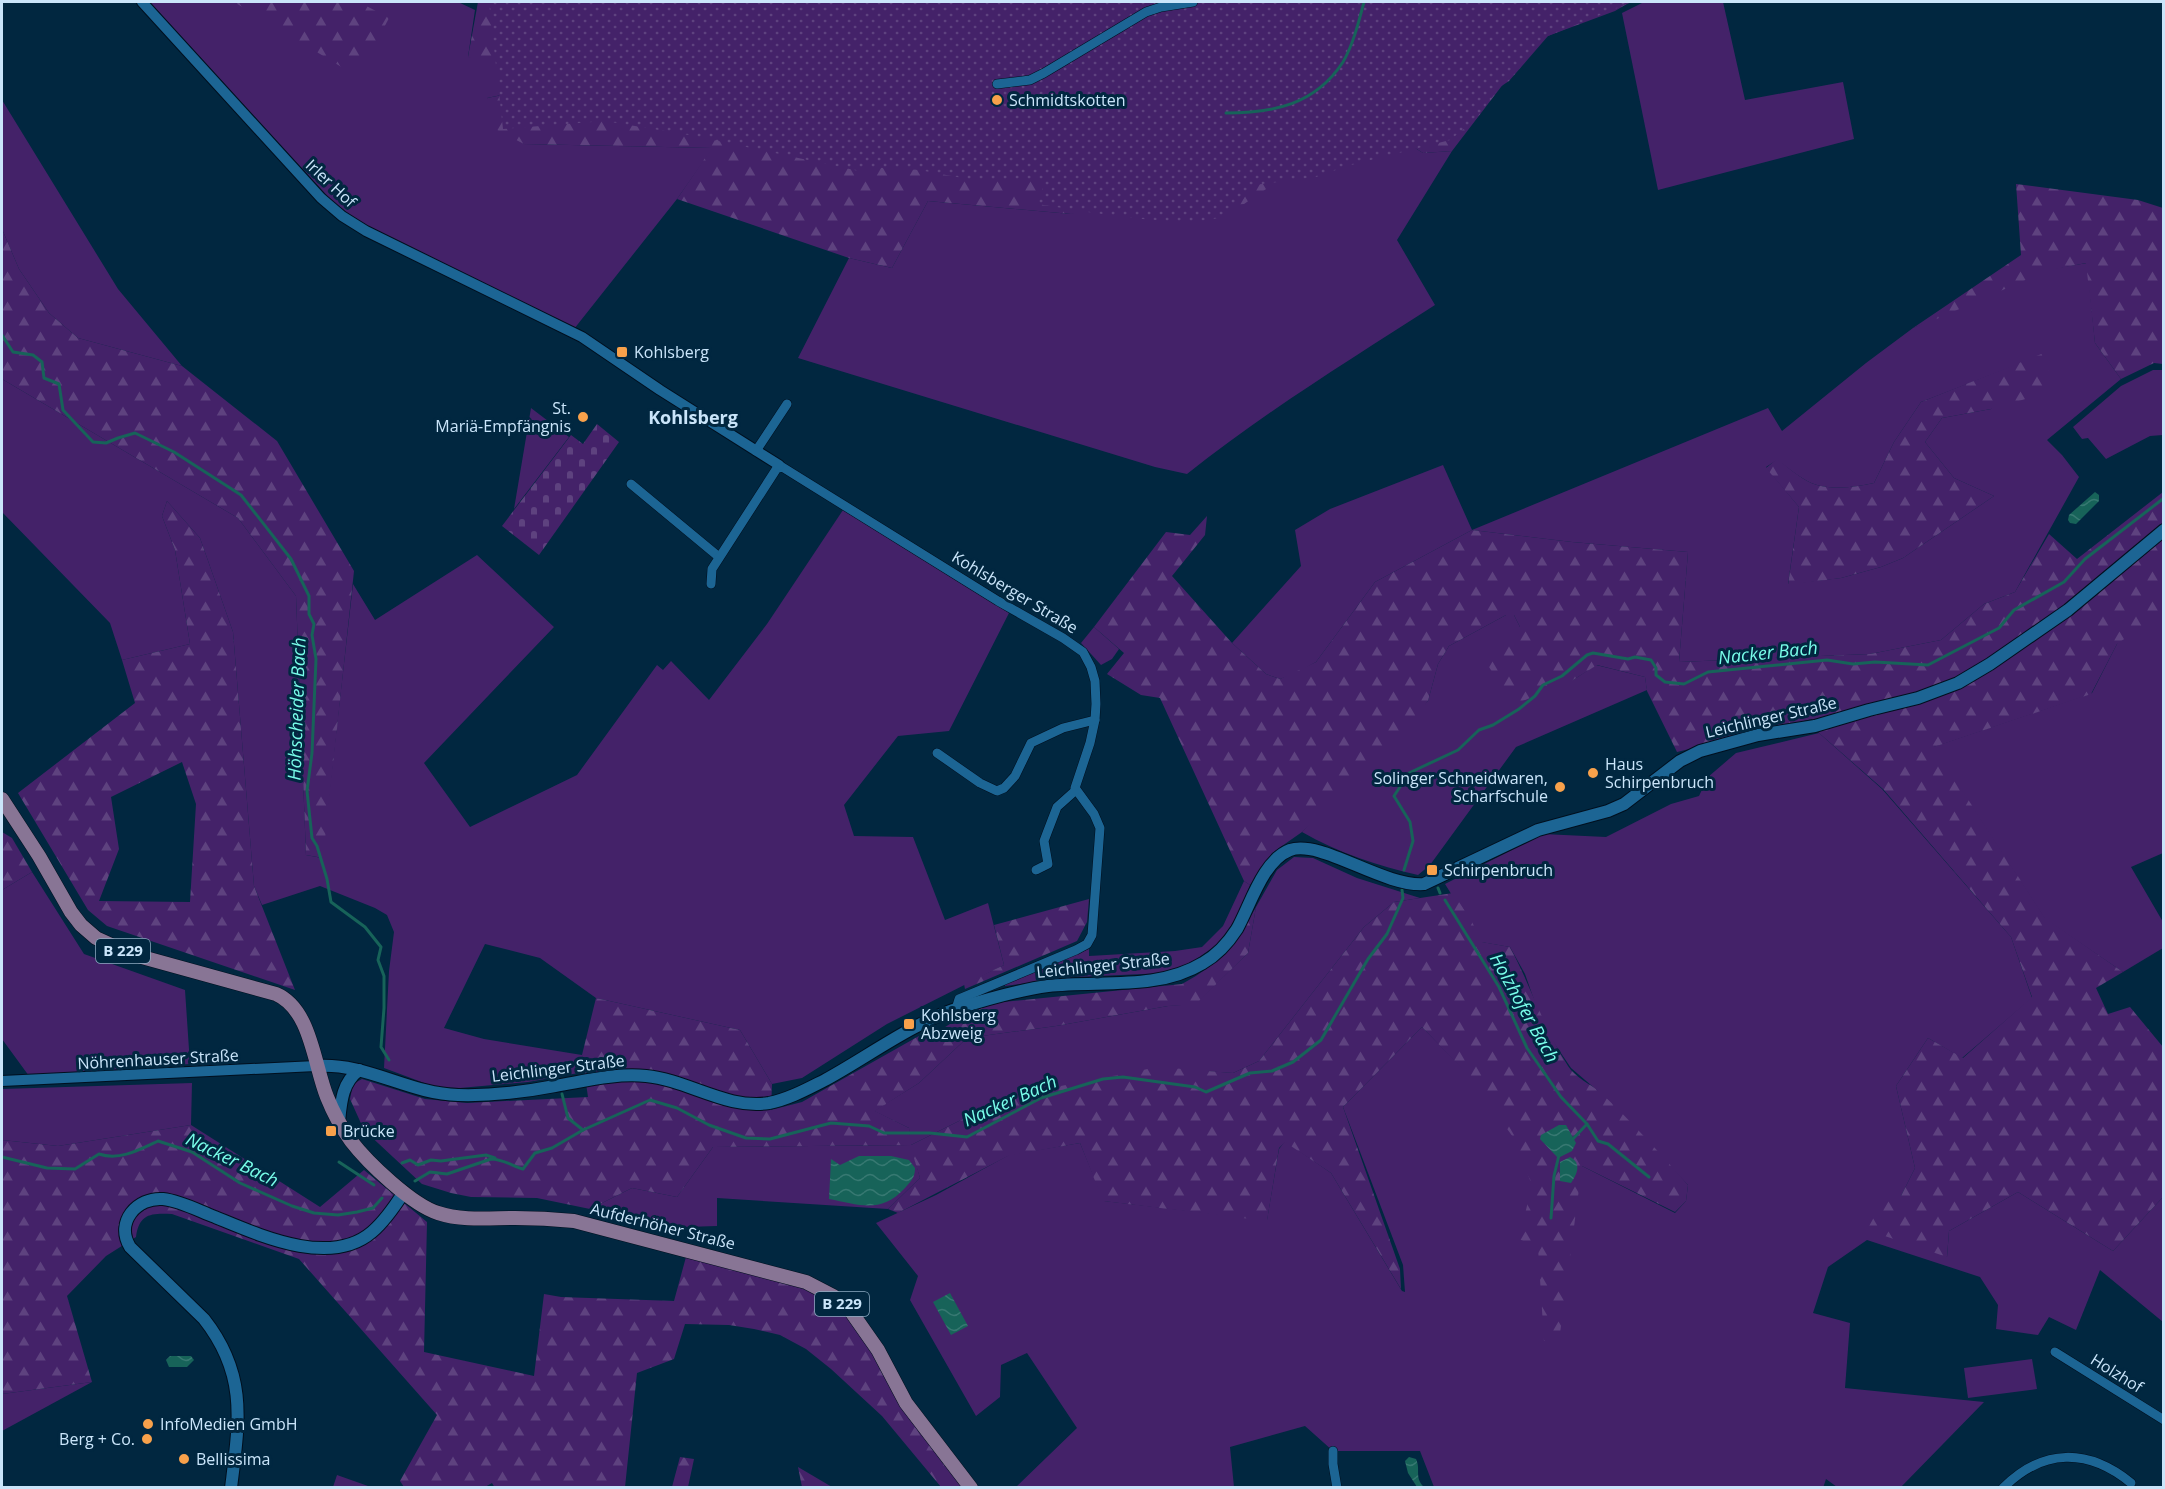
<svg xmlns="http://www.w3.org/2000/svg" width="2165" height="1489" font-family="'Open Sans',sans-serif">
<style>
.green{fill:#442269;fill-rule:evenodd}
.forest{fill:url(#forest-firs);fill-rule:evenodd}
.cemetery{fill:url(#cemetery-stones)}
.park{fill:url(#park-dots)}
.water{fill:url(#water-waves)}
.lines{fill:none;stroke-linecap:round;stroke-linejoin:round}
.stream{stroke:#176359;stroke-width:3}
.minor-casing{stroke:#000f1e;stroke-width:10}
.tertiary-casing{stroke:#000f1e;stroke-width:12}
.secondary-casing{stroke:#000f1e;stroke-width:14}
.primary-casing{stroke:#000f1e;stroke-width:15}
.minor{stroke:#1c6594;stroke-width:9}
.tertiary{stroke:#1c6594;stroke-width:10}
.secondary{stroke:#1c6594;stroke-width:12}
.primary{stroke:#887595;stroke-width:14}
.poi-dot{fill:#f8a14b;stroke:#012740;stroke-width:2}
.labels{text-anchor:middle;stroke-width:6;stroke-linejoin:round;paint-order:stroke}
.shield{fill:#012740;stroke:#8eacc2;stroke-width:1.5}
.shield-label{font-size:15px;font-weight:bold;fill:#cae5fa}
.poi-label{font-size:16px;fill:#cae5fa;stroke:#012740;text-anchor:start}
.street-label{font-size:16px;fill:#cae5fa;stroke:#012740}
.neighbourhood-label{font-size:18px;font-weight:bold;fill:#cae5fa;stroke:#012740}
.water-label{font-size:18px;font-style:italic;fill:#78fde9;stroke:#012740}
</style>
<defs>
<pattern id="forest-firs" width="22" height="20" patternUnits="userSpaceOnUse" patternTransform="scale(1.5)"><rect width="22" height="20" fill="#442269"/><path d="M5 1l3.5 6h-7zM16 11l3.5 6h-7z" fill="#5e427f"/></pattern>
<pattern id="cemetery-stones" width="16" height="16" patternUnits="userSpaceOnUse" patternTransform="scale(1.5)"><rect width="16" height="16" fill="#442269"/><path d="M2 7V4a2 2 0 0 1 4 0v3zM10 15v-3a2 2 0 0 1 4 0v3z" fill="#5e427f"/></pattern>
<pattern id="park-dots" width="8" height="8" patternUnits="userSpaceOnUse" patternTransform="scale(1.5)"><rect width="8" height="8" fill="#442269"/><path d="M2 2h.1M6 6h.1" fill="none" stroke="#5e427f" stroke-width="1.8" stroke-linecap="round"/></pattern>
<pattern id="water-waves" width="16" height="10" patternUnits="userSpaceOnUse" patternTransform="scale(1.5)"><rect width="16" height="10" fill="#176359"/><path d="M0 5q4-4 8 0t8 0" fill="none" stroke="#377972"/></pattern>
</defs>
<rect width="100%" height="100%" fill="#012740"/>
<g class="green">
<polygon points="150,2 458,2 475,10 468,57 530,59 709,53 487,98 524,144 713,148 677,199 574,329 358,221 332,201"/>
<polygon points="1644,2 1723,2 1745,100 1843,82 1854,139 1658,190 1622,13"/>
<polygon points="2,100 118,289 182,366 78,338 49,313 19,269 2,229"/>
<path d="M1370,119L1423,153L1452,151L1397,240L1435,305C1351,359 1265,412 1187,474L1155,467L798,358L849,258L892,268L928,201L1071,214Z"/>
<path d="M2087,263L2095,343L2121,379L2047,440L2062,455L2079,477L2015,592L1984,604L1941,640L1870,654L1679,662L1688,552L1572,542L1472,530L1375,582L1316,662L1294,674L1280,679L1266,674L1232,643L1301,566L1295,530L1330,509L1443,465L1472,530L1768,408L1782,431L1866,363L1913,328L2046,270ZM2044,354L1991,409L1942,418L1925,442L1954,478L1994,496L1903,558L1881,567L1841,578L1788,584L1799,507L1766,467L1777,460C1789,468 1803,481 1817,485C1835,490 1856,487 1874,483L1894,442L1921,402Z"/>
<polygon points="2153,370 2163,370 2163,435 2150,436 2106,459 2088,438 2082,439 2073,427 2121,386"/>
<polygon points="2,379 238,518 296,596 306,855 322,858 353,584 375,620 477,555 554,627 424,763 470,827 577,775 657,665 663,670 671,661 709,700 767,624 843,510 1009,613 949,731 898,736 844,805 854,836 913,837 945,920 988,903 1004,965 887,1024 802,1078 772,1084 740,1030 596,998 540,958 485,944 444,1028 484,1039 582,1055 584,1072 528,1082 460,1088 435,1087 384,1068 389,971 394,932 387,915 375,908 320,886 262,905 254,886 233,632 200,538 167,501 162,516 175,550 190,644 122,660 110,623 2,512"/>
<polygon points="531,408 569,437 514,509"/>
<polygon points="2163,609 2163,853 2131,867 2163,922 2163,948 2123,972 2045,919 1933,747 2092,693 2118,642"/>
<path d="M1506,615H1514L1520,627L1573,680L1596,665L1645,677L1647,690L1516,747L1430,865L1418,875C1379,866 1338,853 1302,832L1428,701L1438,664L1449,646Z"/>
<polygon points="1094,627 1119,649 1112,659 1101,665 1081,643"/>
<polygon points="1819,733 1882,789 2011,937 2032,998 1962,1058 1928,1038 1896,1086 1915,1168 1901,1196 1947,1257 1949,1231 2018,1192 2113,1251 2163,1197 2163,1322 2100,1270 2076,1330 2049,1317 2038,1335 1996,1329 1998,1305 1980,1277 1867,1240 1828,1267 1813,1313 1850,1323 1845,1388 1984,1402 1901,1487 1837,1487 1826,1479 1823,1488 1434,1487 1420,1451 1333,1451 1305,1426 1230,1447 1234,1487 1016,1487 1077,1428 1027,1353 1001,1365 1000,1397 976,1416 910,1300 918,1276 876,1223 936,1195 1009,1155 1080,1143 1104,1201 1267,1220 1279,1149 1285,1141 1331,1173 1402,1291 1405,1292 1403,1265 1343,1107 1422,1027 1469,1075 1582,1166 1675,1213 1686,1201 1688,1185 1599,1092 1571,1068 1544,1028 1525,974 1510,947 1481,942 1445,884 1543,834 1606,837 1671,804 1699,796 1708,777 1736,753"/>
<polygon points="1294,857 1313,858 1357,878 1420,898 1394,902 1364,927 1259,1061 1233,1073 1202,1071 1009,1096 911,1145 920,1178 888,1209 717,1198 717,1226 655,1228 590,1209 632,1188 677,1197 713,1147 910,1145 909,1128 874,1111 919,1083 967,1038 1056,1026 1168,1006 1195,1004 1248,953 1256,907 1277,870"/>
<polygon points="32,872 84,954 185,990 190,1064 29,1076 2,1039 2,890"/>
<polygon points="1244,881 1250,885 1237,917 1218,944 1192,962 1166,973 1075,977 1005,986 1005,983 1089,949 1089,956 1175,951 1202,947 1223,926"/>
<polygon points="192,1083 191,1125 58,1146 2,1140 2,1089"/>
<polygon points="2032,1359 2037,1389 1968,1398 1964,1368"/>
<polygon points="92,1382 2,1431 2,1394"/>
<polygon points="337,1475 368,1486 368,1487 333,1487"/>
</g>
<g class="forest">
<polygon points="234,2 359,2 389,18 358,77"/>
<polygon points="478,2 559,2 530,59 493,65 468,57"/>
<polygon points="1630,2 1615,11 1537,40 1452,151 1423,153 1370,119 1244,204 1071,214 928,201 892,268 849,258 677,199 712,148 524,144 497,130 487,98 712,53"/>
<polygon points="2016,184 2138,200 2163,208 2163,364 2154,363 2121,379 2095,343 2086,263 2046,271 1932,321 1913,328 2021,255"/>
<polygon points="2,229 19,269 49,313 78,338 182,366 277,441 354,571 323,858 306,855 296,596 238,518 2,379"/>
<path d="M2044,353L2053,391L1991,409L1942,418L1925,442L1954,478L1994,496L1903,558L1881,567L1841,578L1788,585L1799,507L1766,468L1777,459C1789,468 1803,481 1817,485C1835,490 1856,487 1874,483L1894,442L1921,402Z"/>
<polygon points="2163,492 2163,612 2117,644 2091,694 1934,747 2045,918 2123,972 2096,988 2108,1014 2130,1007 2163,1047 2163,1197 2113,1251 2018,1192 1949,1231 1947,1257 1867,1230 1885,1197 1901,1196 1915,1168 1896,1086 1928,1038 1963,1058 2032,997 2011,937 1883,789 1819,733 1812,719 1677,752 1647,691 1645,677 1597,665 1573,680 1513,705 1484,659 1520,627 1514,615 1506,615 1449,646 1438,664 1428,701 1392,748 1363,779 1325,811 1302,832 1272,853 1250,885 1244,881 1160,698 1141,695 1107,674 1124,653 1094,627 1166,532 1190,535 1207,516 1205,535 1172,576 1232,643 1266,674 1280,679 1316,662 1375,582 1472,530 1572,542 1688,552 1679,662 1870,654 1941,640 1984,604 2015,592 2049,534 2077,559"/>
<path d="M167,501L200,538L233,632L254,886L295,990L107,926L88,910L18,793L135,703L122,660L190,644L175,550L162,516ZM182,762L196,804L190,902L99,901L119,849L111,797Z"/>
<polygon points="2,832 12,838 32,872 2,890"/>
<path d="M1453,893L1471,920L1482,942L1510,947C1531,986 1544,1029 1568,1066C1575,1077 1590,1084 1600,1092C1631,1121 1660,1153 1688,1185L1686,1201L1675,1212L1582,1166L1559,1341H1544L1538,1248L1519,1239L1532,1185L1513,1137L1467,1074L1422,1027L1343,1107L1400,1269L1401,1289L1331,1173L1285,1142L1279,1148L1267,1221L1103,1201L1080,1143L1008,1156L898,1213L888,1209L920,1178L910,1145L713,1147L677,1197L632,1188L590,1209L537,1198L471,1197L451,1193L422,1184L364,1130L350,1099L353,1084L362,1079L425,1099L467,1103L588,1097L582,1055L596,998L740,1030L772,1084L771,1110L802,1102L926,1032L942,1029L961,1017L993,1003L1182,984C1221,963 1234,945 1256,907L1248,953L1195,1005L1168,1006L1056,1026L967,1038L919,1083L875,1111L909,1128L911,1145L1009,1096L1158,1067L1233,1073L1259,1061L1364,927L1394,902Z"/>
<polygon points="1089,899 1087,922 1077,941 965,989 964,984 1004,965 994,925"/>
<path d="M191,1125L320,1207L364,1170L427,1222L424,1352L534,1376L544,1294L561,1297L674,1301L686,1257L798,1285L826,1298L850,1317L964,1487H941L882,1416L831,1369L806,1349L780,1335L754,1329L729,1325L685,1324L674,1359L637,1373L625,1487L495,1488L492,1483L485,1487H404L400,1481L437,1415L299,1259L172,1214C152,1213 139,1213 136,1237L106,1256L67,1296L92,1382L2,1394V1140L58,1146Z"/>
<polygon points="680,1457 694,1459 688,1487 672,1487"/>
<polygon points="798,1467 832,1487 802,1487"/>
</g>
<polygon class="cemetery" points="597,424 619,442 539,555 502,526 571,435 583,444"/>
<path class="park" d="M489,2H1632L1548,36L1509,81L1500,87L1474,121L1450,140L1347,166L1316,177L1254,185C1246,194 1236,210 1225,215C1195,232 1076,210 1038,204L1045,180L968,179L919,170L867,167L859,171L695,136L605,121L503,129Z"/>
<g class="water">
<polygon points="2095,492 2099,495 2099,501 2076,524 2070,523 2068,520 2069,515"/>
<polygon points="1559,1125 1566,1125 1576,1143 1572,1151 1558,1158 1540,1139 1541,1135"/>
<path d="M859,1156H891L909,1160L915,1168C915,1178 911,1181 905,1188C881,1214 860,1205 829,1199L831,1159L840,1165Z"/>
<path d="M1570,1157C1582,1163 1577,1174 1571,1183L1560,1181V1162Z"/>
<polygon points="950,1293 968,1326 951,1335 933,1302"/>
<polygon points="170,1356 191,1356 194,1360 187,1367 169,1367 166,1360"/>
<path d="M1409,1457L1416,1459C1421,1470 1414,1477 1424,1487H1417L1408,1473L1405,1461Z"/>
</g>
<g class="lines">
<g class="stream">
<path d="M1226,113C1273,113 1315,105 1343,62C1353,45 1359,21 1364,2"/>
<polyline points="2,335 13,352 33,355 42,362 44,378 59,384 63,410 93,442 106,443 118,438 135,433 174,452 241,495 291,559 309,596 309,614 314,624 312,635 316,659 312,753 307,791 312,838 317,846 327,879 331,902 365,927 381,947 378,960 384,976 384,1008 381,1047 389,1060"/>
<polyline points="1404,870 1413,841 1410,822 1394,796 1409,773 1458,750 1479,730 1493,725 1519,709 1535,696 1543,685 1562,676 1587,655 1593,653 1628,659 1635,657 1651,660 1656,668 1656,675 1665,682 1684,684 1708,672 1827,660 1853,664 1875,662 1928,665 1999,628 2014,610 2064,582 2085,559 2164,498"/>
<polyline points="1438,888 1440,893"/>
<polyline points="1445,900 1499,987 1527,1048 1561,1097 1587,1124 1571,1141"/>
<polyline points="562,1094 568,1118 583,1130"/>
<polyline points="1587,1124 1598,1141 1608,1144 1649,1177"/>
<path d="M2,1157L47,1168L75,1169L99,1154C119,1161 139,1150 158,1141L192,1152L240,1183L292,1206L314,1213L338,1215L357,1212L373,1208L382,1198"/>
<polyline points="339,1162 374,1185"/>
<polyline points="402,1163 410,1160 418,1165 431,1160 441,1161 486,1155 495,1158"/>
<path d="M415,1181L430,1172L447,1174L491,1159C502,1159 513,1166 523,1169L535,1153L552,1148L583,1130L650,1100L677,1108L709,1125L746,1138L770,1139L831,1123L869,1126L884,1133H930L967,1137L1041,1098L1103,1079L1123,1077L1195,1087L1206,1092L1250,1073L1272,1071L1293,1062L1321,1040L1368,959L1387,934L1403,898L1402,890"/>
<polyline points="1551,1218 1554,1176 1559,1155"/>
</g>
<g class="minor-casing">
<g id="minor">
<polyline points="997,84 1030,80 1044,73 1146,12 1161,7 1193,2"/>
<polyline points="756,451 787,404"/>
<polyline points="631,484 719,557"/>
<polyline points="711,584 712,569 779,465 998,601 1063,638 1083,652 1091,667 1095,681 1096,704 1095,720 1090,743 1075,788 1094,814 1100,828 1092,935 1087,944 1076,950 959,999 956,1009"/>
<polyline points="937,753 980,783 997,791 1004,788 1015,776 1031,743 1063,728 1095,720"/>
<polyline points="1036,870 1048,864 1044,841 1047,833 1057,807 1076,790"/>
<polyline points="2055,1352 2164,1420"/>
<polyline points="1333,1451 1333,1464 1337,1488"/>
<path d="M2003,1488C2043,1448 2088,1448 2131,1483"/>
</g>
</g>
<g class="tertiary-casing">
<g id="tertiary">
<polyline points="142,2 321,198 342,216 366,231 582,337 660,390 779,465"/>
<polyline points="2,1081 316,1066"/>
</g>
</g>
<g class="secondary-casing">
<g id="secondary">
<path d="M316,1066C366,1062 409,1094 458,1095C490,1096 524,1092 555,1086C585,1081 615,1073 646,1076C688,1080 727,1110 769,1103C789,1099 807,1089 825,1080C869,1056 912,1023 959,1008C988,999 1018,990 1048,986C1099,980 1157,991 1203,963C1217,955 1228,943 1237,929C1250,906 1263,860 1290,850C1321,839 1383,887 1424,884L1538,830L1608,811L1624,804L1680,761L1700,751L1758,735L1815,726L1869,710L1918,698L1958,683L1990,664L2068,610L2164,530"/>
<path d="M339,1122C341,1102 342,1083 359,1070"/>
<path d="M231,1488C239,1422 248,1375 204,1319L130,1247C115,1222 137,1197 163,1199C181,1201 199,1211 215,1217C259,1235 330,1268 372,1232C385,1221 395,1206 404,1192"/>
</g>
</g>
<g class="primary-casing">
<path id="primary" d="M2,799L39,856L71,912L81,925L96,938L131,954L276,994C311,1009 314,1065 327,1097C333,1112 341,1127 351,1141C368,1163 412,1205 438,1213C462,1221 490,1218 515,1218C535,1218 554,1219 574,1221L806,1282L833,1296L850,1310L878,1350L906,1403L971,1488"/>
</g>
<use href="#minor" class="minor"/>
<use href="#tertiary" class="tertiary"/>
<use href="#secondary" class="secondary"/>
<use href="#primary" class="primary"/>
</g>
<g class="poi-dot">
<circle cx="997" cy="100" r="6"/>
<rect x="616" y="346" width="12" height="12" rx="3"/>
<circle cx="583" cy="417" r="6"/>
<circle cx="1593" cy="773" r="6"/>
<circle cx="1560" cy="787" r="6"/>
<rect x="1426" y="864" width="12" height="12" rx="3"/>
<rect x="903" y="1018" width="12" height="12" rx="3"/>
<rect x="325" y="1125" width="12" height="12" rx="3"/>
<circle cx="148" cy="1424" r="6"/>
<circle cx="147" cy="1439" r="6"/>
<circle cx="184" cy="1459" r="6"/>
</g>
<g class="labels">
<g class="shield">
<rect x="96" y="939" width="54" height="24" rx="4.5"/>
<rect x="815" y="1292" width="54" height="24" rx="4.5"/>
</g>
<g class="shield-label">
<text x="123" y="956">B 229</text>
<text x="842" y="1309">B 229</text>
</g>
<g class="poi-label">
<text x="1009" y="106">Schmidtskotten</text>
<text x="634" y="358">Kohlsberg</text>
<text x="571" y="414" text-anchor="end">St.<tspan x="571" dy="18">Mariä-Empfängnis</tspan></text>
<text x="1605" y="770">Haus<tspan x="1605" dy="18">Schirpenbruch</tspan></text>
<text x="1548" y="784" text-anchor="end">Solinger Schneidwaren,<tspan x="1548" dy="18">Scharfschule</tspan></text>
<text x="1444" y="876">Schirpenbruch</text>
<text x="921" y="1021">Kohlsberg<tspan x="921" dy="18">Abzweig</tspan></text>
<text x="343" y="1137">Brücke</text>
<text x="160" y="1430">InfoMedien GmbH</text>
<text x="135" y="1445" text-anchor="end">Berg + Co.</text>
<text x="196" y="1465">Bellissima</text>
</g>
<g class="street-label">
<text transform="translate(331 183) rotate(43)" y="6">Irler Hof</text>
<text transform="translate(1015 592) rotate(31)" y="6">Kohlsberger Straße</text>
<text transform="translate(1771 717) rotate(-13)" y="6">Leichlinger Straße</text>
<text transform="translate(1103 965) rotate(-6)" y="6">Leichlinger Straße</text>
<text transform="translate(158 1059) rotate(-3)" y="6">Nöhrenhauser Straße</text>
<text transform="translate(558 1068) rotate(-7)" y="6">Leichlinger Straße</text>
<text transform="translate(663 1226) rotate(14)" y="6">Aufderhöher Straße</text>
<text transform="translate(2117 1373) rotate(32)" y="6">Holzhof</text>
</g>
<g class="neighbourhood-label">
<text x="693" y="424">Kohlsberg</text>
</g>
<g class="water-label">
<text transform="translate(1768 653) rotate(-6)" y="6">Nacker Bach</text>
<text transform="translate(297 709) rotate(-88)" y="6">Höhscheider Bach</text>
<text transform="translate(1524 1008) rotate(61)" y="6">Holzhofer Bach</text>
<text transform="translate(1010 1101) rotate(-24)" y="6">Nacker Bach</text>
<text transform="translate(232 1160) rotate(26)" y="6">Nacker Bach</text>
</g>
</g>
<rect width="2165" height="1489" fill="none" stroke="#cae5fa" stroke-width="6"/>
</svg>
